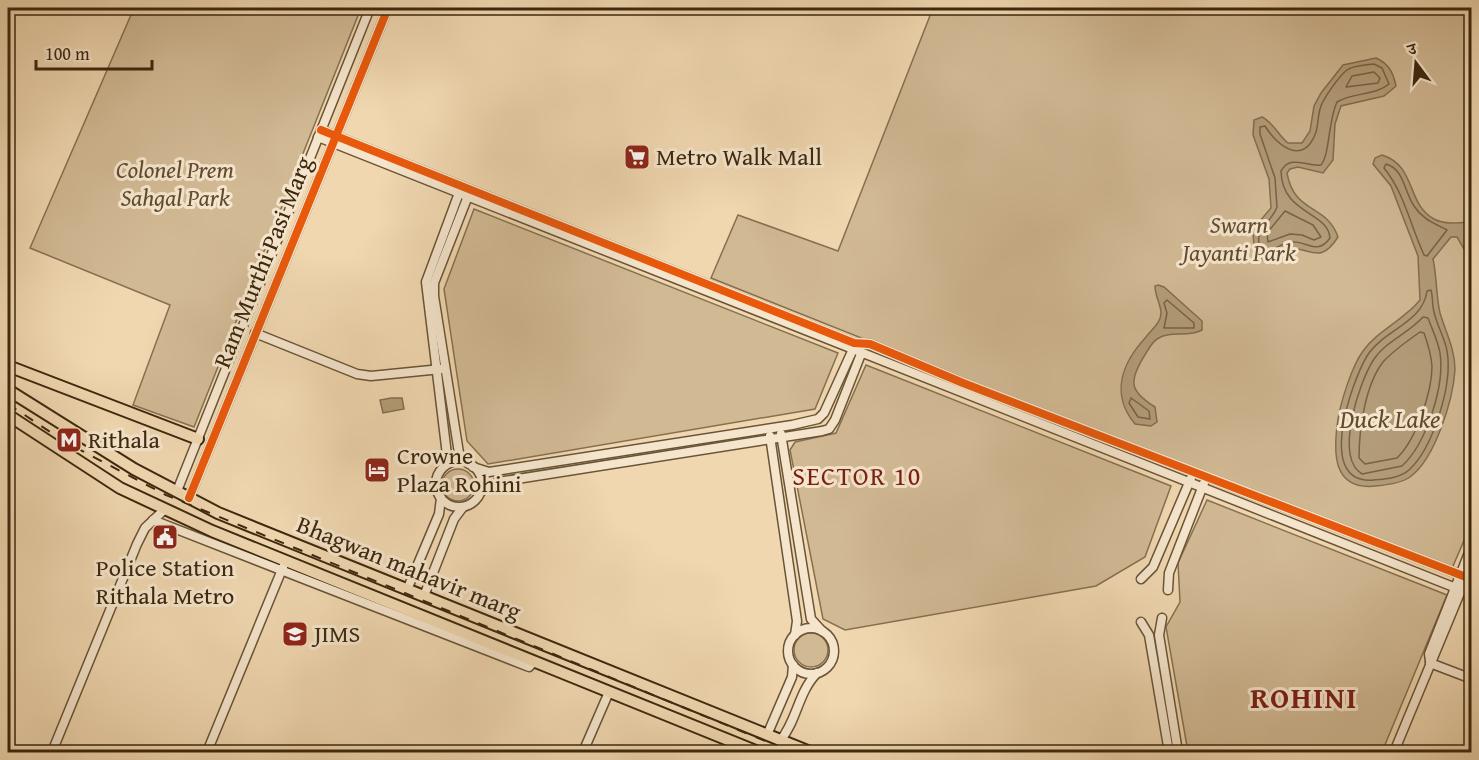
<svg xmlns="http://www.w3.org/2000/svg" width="1479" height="760" font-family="'Gentium Book Plus','Noto Serif Devanagari',serif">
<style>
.green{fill:#d1b994;stroke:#867051;stroke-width:1.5}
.water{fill:#b39c79;stroke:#836e4e;stroke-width:1.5}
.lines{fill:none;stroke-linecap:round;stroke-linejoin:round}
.shore{stroke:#786244;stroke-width:1.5}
.minor-casing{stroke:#695436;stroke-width:11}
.major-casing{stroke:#3c280e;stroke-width:14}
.minor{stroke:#f5e5cc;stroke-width:8}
.major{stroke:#f0d7b0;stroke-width:10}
.rail{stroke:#3c280e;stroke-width:2;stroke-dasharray:10 10;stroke-linecap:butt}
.cycleway-casing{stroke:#f5e5cc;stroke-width:11}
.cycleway{stroke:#e8590c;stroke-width:8}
.labels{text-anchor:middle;stroke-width:6;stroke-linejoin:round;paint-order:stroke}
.poi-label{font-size:24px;fill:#3c280e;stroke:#f5e5cc;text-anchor:start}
.park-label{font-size:24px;font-style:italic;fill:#614c30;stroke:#f5e5cc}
.street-label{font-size:24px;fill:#3c280e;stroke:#f5e5cc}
.water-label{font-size:26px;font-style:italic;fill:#604b2e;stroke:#f5e5cc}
.neighbourhood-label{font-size:26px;letter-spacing:1.5px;fill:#7a1f14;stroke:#f5e5cc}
.district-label{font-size:30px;font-weight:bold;letter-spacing:1.5px;fill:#7a1f14;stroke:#f5e5cc}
</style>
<rect width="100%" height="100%" fill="#f0d7b0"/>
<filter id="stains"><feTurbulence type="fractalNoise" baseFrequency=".00333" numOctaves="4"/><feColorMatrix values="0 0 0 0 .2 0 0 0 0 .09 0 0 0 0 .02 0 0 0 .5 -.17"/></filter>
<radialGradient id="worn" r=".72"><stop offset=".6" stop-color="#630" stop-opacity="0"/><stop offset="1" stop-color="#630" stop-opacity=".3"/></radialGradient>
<g class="green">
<polygon points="134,8 361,8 194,427 133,405 170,305 30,248"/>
<polygon points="933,8 1471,8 1472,522 1450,573 711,278 738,215 838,251"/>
<polygon points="474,209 838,353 815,409 488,464 467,441 444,289"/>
<polygon points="866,365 1171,486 1145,557 1096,586 845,630 823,619 790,450 795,442 836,433"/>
<circle cx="458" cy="485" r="16"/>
<polygon points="1207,500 1447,595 1382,752 1188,752 1166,627 1180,602 1178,563"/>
<circle cx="811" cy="650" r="17"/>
</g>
<g class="water">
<path d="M1376,58C1389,64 1393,72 1396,86L1384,96L1341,106L1335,124L1333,160L1323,173L1298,167L1290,169L1287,173C1294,214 1327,204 1338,237C1321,264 1312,249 1290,248L1264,261L1254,250L1253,229L1271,208L1269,179L1253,135L1254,120L1262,117C1273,122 1278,135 1288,143H1302L1310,131L1314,106L1321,93L1343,65Z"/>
<path d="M1382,155C1417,166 1406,204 1434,219C1446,225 1459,223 1471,222V261L1457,237H1451L1433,259C1437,277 1436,296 1440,313C1446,333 1455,349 1455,370C1453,400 1435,459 1410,477C1402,483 1386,485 1376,486C1332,491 1333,452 1338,419C1341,401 1352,366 1363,351C1378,330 1404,320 1420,300L1418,256L1391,186L1373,164L1375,158Z"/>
<path d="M1158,285L1164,287L1202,321V330C1188,338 1171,330 1157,339C1151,343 1147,352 1143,358C1128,383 1131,392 1155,407L1157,422L1151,426L1135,424C1110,394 1122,363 1146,337C1151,330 1161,323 1161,313C1161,305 1155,296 1155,286Z"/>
<polygon points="391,398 402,398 404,409 383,413 380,400"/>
</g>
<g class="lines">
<g class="shore">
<path d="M1374,64L1382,68L1389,84C1375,96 1353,92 1337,102C1328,121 1330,154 1321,165C1306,167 1291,154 1281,171C1282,215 1328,211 1330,238C1316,258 1304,237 1287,243C1279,245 1273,251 1264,252C1248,235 1272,222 1277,207L1275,178L1260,134V127L1265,126C1277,146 1304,167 1316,132C1318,125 1318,116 1320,109C1322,100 1339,76 1347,70C1354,65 1366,65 1374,64Z"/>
<polygon points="1374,72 1380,78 1378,83 1346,87 1352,76"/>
<path d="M1386,164C1404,169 1404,191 1414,206C1423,220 1434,223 1447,230L1427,256L1424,255C1410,225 1405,194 1384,168Z"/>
<polygon points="1285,211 1313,225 1321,237 1314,240 1302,235 1290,234 1268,242 1267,233"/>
<path d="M1431,290C1433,297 1432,305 1434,312C1437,326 1445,338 1447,351C1453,384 1433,448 1409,470C1400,478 1385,479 1374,480C1315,486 1351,383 1367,356C1383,330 1423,323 1427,291Z"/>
<polygon points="1167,300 1194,323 1194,328 1164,328 1167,313 1164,303"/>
<path d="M1423,317L1428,318C1432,329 1438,341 1440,353C1445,386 1426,444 1402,466L1362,474C1334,457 1359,382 1374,359C1386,341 1409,333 1423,317Z"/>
<path d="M1420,332L1424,333C1428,344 1431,354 1432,366C1432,392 1416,440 1397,458L1365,464L1359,458C1359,430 1365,385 1383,362C1394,350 1407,341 1420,332Z"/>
<polygon points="1131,398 1149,411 1150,419 1138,417 1129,403"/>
</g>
<g class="minor-casing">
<g id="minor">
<polyline points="321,130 854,343 870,344 963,383 1466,577"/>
<polyline points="318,137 1461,590"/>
<polyline points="468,196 434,283 434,296 459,453 469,464"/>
<polyline points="255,333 357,374 371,376 441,369"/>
<polyline points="781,434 811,619 822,631"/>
<polyline points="770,436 797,621 795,635"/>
<circle cx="459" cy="484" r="23"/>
<polyline points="444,466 447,455 426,282 459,193"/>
<polyline points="473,467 489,472 792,425 818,419 824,413 854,347"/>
<polyline points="177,491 370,8"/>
<polyline points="480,492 498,482 822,431 829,429 835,420 861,354"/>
<polyline points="189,498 388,8"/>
<polyline points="153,520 529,667 534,662"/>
<polyline points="1141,579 1153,567 1191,478"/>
<polyline points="407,590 439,514 441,498"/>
<polyline points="1168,590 1169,573 1204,483"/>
<polyline points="424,596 454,519 463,507"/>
<polyline points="1162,618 1159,635 1178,752"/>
<polyline points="1141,622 1149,635 1169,752"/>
<circle cx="811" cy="651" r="23"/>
<polyline points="1430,661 1429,654 1472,545"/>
<polyline points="1430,663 1472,679"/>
<polyline points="767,735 792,677 793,665"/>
<path d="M780,741C797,721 798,692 817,673"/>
<polyline points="52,752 137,544 145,528 165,509"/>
<polyline points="207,752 283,567"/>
<polyline points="583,752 609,692"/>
<polyline points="1394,752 1472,564"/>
</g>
</g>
<g class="major-casing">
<g id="major">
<polyline points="8,366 198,439"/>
<polyline points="8,390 134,469 218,513 810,752"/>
<polyline points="8,415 120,488 212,531 758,752"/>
</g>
</g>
<use href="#minor" class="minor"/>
<use href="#major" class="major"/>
<polyline class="rail" points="8,404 67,443 166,495 792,752"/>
<g class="cycleway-casing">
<g id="cycleway">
<polyline points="321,130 854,343 870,344 963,383 1466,577"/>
<polyline points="189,498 388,8"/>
</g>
</g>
<use href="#cycleway" class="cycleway"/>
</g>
<defs>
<g id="supermarket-square" transform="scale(1.35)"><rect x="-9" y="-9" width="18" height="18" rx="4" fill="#8f2418" stroke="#f5e5cc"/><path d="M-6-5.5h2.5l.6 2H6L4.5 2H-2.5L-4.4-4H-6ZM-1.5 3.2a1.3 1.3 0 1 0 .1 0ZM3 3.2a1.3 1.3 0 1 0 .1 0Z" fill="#fff"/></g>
<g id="metro-square" transform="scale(1.35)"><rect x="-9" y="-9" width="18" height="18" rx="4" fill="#8f2418" stroke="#f5e5cc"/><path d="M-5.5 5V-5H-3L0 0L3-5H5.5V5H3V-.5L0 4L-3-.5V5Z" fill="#fff"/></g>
<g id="hotel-square" transform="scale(1.35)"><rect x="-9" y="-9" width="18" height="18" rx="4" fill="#8f2418" stroke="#f5e5cc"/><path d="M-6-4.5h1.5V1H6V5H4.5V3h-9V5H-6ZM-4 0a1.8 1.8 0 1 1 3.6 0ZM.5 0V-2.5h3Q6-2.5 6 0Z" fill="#fff"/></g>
<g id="civic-square" transform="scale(1.35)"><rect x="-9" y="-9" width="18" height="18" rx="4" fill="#8f2418" stroke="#f5e5cc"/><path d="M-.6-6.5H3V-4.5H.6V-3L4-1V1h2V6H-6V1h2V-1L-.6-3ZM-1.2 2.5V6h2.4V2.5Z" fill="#fff"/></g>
<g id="university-square" transform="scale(1.35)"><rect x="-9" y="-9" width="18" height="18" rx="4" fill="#8f2418" stroke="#f5e5cc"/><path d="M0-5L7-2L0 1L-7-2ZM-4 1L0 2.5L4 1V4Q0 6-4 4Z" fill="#fff"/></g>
</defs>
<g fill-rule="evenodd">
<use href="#supermarket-square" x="637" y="157"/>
<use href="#metro-square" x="69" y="440"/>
<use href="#hotel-square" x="377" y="470"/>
<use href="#civic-square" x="165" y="537"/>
<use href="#university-square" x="295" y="634"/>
</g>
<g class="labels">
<g class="poi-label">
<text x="656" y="165">Metro Walk Mall</text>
<text x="88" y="448">Rithala</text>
<text x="397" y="464">Crowne<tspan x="397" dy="28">Plaza Rohini</tspan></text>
<text x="165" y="576" text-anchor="middle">Police Station<tspan x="165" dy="28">Rithala Metro</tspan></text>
<text x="314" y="642">JIMS</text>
</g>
<g class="park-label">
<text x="175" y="178">Colonel Prem<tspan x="175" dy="28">Sahgal Park</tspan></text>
<text x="1239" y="233">Swarn<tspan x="1239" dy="28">Jayanti Park</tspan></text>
</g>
<g class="street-label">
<text transform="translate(263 262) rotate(-68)" y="8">Ram Murthi Pasi Marg</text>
<text transform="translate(409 568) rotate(22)" y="8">Bhagwan mahavir marg</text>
</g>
<g class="water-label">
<text x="1390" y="428">Duck Lake</text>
</g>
<g class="neighbourhood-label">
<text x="857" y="485">SECTOR 10</text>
</g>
<g class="district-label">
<text x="1304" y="708">ROHINI</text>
</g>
</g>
<rect width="1479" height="760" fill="none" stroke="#f0d7b0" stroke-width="30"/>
<rect x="9" y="9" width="1461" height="742" fill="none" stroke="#3c280e" stroke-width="3"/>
<rect x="15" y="15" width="1449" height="730" fill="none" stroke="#3c280e" stroke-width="1.5"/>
<g transform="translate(1416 63) rotate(344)" stroke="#f5e5cc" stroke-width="4.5" paint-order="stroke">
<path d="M0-4.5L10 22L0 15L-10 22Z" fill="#3c280e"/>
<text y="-9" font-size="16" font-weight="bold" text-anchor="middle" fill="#3c280e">उ</text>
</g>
<path d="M36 60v9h116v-9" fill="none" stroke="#3c280e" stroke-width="3"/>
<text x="45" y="60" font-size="18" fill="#3c280e" stroke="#f5e5cc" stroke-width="4.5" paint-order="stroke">100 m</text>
<rect width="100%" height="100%" filter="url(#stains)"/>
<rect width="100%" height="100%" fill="url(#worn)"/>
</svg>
